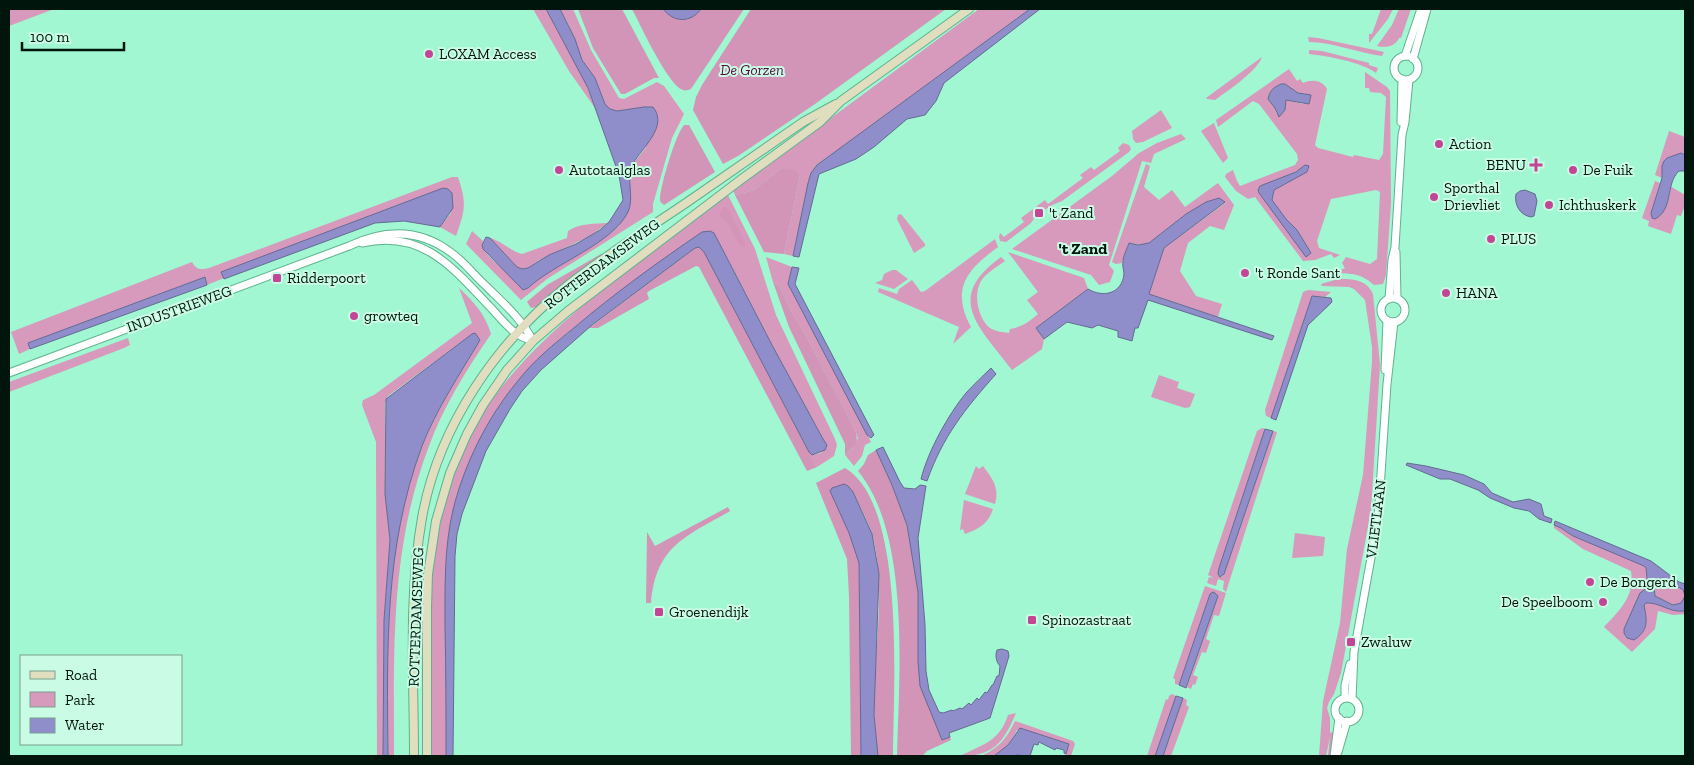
<svg xmlns="http://www.w3.org/2000/svg" width="1694" height="765" font-family="'Zilla Slab',serif">
<style>
.green{fill:#d799bc;fill-rule:evenodd}
.forest{fill:#d294b7}
.water{fill:#8f8eca;stroke:#646a91}
.lines{fill:none;stroke-linecap:round;stroke-linejoin:round}
.tertiary-casing{stroke:#5cb38f;stroke-width:9}
.secondary-casing{stroke:#5cb38f;stroke-width:10}
.tertiary{stroke:#fff;stroke-width:7}
.secondary{stroke:#e0debf;stroke-width:8}
.poi-dot{fill:#c34696;stroke:#cafce5;stroke-width:2}
.labels{text-anchor:middle;stroke-width:4;stroke-linejoin:round;paint-order:stroke}
.poi-label{font-size:15px;fill:#00150b;stroke:#cafce5;text-anchor:start}
.park-label{font-size:15px;font-style:italic;fill:#550a3d;stroke:#cafce5}
.street-label{font-size:15px;fill:#00150b;stroke:#cafce5}
.neighbourhood-label{font-size:16px;font-weight:bold;fill:#00150b;stroke:#cafce5}
</style>
<rect width="100%" height="100%" fill="#a0f7d1"/>
<g class="green">
<polygon points="9,9 54,9 9,26"/>
<polygon points="533,9 546,9 586,83 595,108 569,71"/>
<path d="M560,9H573L591,50L619,98L624,99L657,82L664,86L684,114L672,138L653,204V212L547,279L521,300L466,244L472,231L483,241C482,244 481,244 483,248C487,259 518,280 528,288L537,279L598,242L619,226L630,185V173L634,163L646,147L644,107L617,111L610,109L605,104L595,78L582,60L569,26Z"/>
<polygon points="979,9 1030,9 817,165 808,183 793,256 784,254 800,175 782,168 754,190 735,195 733,190"/>
<polygon points="1381,9 1393,9 1388,19 1369,43 1369,34 1372,34"/>
<path d="M1399,9H1411L1401,38H1399C1395,47 1385,48 1377,46L1392,25Z"/>
<path d="M1308,37L1318,38L1384,52L1382,56C1358,53 1333,42 1309,42Z"/>
<path d="M1309,50L1322,51L1369,63V65L1378,68L1376,73C1361,62 1328,56 1309,54Z"/>
<path d="M1262,57C1257,71 1229,90 1215,100L1207,99L1206,98Z"/>
<path d="M1289,69L1297,81L1300,79L1303,83C1312,79 1322,80 1327,89L1315,145L1318,148L1353,157L1354,155L1379,160L1383,154L1386,97L1381,93L1370,92L1369,88H1365V72L1387,87L1390,91L1391,203L1386,275L1383,284L1374,285C1359,272 1353,275 1336,272L1345,268L1342,263L1346,257L1370,264L1377,259L1380,192L1376,190L1331,199L1317,241L1319,248L1340,255L1334,258L1331,254L1315,260L1303,261L1255,197L1248,199L1236,191L1225,177L1226,174L1233,170L1237,181L1240,186L1295,165L1298,160L1297,154L1259,104L1253,101L1218,127L1216,120ZM1281,84H1285L1298,93L1304,104L1286,100L1285,104L1277,114L1275,108L1268,99C1270,90 1273,88 1281,84ZM1305,165L1309,168L1307,172L1274,190L1272,200L1286,219L1297,230L1311,253L1306,256L1260,193L1259,189L1296,172Z"/>
<polygon points="1161,110 1172,128 1143,142 1136,143 1133,139 1132,131"/>
<polygon points="1214,123 1228,158 1223,163 1201,131"/>
<polygon points="1669,131 1685,137 1685,155 1681,153 1662,166 1662,178 1655,175"/>
<polygon points="1181,134 1186,139 1154,154 1151,163 1142,161 1109,265 1114,271 1110,282 1099,285 1091,275 1012,249 1112,176 1139,153 1157,143"/>
<polygon points="1123,143 1129,145 1131,149 1129,152 1062,201 1052,205 1036,216 1031,223 1006,242 1000,241 999,237 1000,233 1004,237 1024,222 1021,218 1045,200 1048,204 1083,178 1080,175 1091,167 1094,170 1120,151 1118,148"/>
<polygon points="1146,164 1150,166 1144,187 1159,200 1172,190 1185,207 1218,183 1234,205 1224,230 1210,226 1188,243 1180,271 1196,296 1222,304 1218,317 1149,294 1164,248 1225,203 1186,214 1149,243 1144,245 1129,243 1122,263 1116,264 1112,262"/>
<path d="M452,177H458C467,204 465,210 456,236L440,227L451,213L435,191L222,272L224,278L207,285L205,277L28,343L30,349L19,354L11,332L192,262C196,270 201,270 209,268Z"/>
<polygon points="1655,181 1660,183 1651,213 1652,218 1655,219 1669,198 1670,186 1685,195 1685,205 1681,216 1677,215 1671,234 1648,226 1649,221 1642,218"/>
<path d="M728,195L755,249L776,315L835,439L837,445L834,456L817,467L809,452L812,455L821,453L826,445L823,439L772,345L714,233L702,232L606,302L561,338L529,368L507,395L474,451L458,492L453,511L447,550L446,567V756H432C432,713 431,670 431,627C431,605 431,582 434,559C439,515 455,453 480,416C543,323 640,262 728,195Z"/>
<polygon points="901,214 925,244 925,246 914,253 897,219 898,215"/>
<path d="M608,223L590,236L538,261L528,268L522,269L517,267L490,238C502,241 510,251 522,254L567,238L568,231C579,223 595,224 608,223Z"/>
<path d="M995,239L998,247C968,269 950,288 971,327L953,344L959,327L878,292L879,288L897,294L899,289L912,280L921,292L925,291Z"/>
<path d="M1008,252L1084,278L1088,289L1036,328L1044,339L1042,349L1012,370C980,327 943,299 1001,257L1005,261C997,267 986,273 981,281C973,294 978,319 990,328C996,332 1003,332 1009,333L1010,329C1022,327 1029,322 1038,314L1027,300L1038,292Z"/>
<polygon points="766,257 792,267 788,284 871,442 865,445 862,456 854,466 845,455 853,448 858,438 855,430 805,334 791,311 780,287 773,282"/>
<polygon points="892,270 896,270 908,279 894,289 875,283 882,280 884,274"/>
<path d="M1338,279C1353,279 1366,279 1373,294L1380,365L1371,510L1341,673L1334,694L1329,702L1327,708L1330,718V734L1331,732L1335,733L1332,756H1328L1330,737L1326,756H1319L1323,701L1340,623L1347,549L1363,475L1372,362V347L1365,300L1354,289L1349,287L1322,286L1321,284Z"/>
<path d="M459,288C474,302 485,314 491,334C467,369 443,407 429,446C390,548 394,649 394,756H388C387,652 381,540 424,442C439,406 460,373 480,340L472,334L388,396L385,403V493L390,540L384,620L383,756H377L376,452V442L362,405L363,400L374,395L472,323Z"/>
<polygon points="1308,290 1331,292 1325,297 1312,296 1271,418 1266,416 1265,410 1303,292"/>
<polygon points="128,338 130,345 124,348 9,392 9,382"/>
<polygon points="1159,375 1179,382 1177,388 1195,394 1190,407 1185,408 1151,397"/>
<polygon points="1262,428 1265,429 1219,568 1218,574 1222,577 1224,574 1273,431 1277,432 1226,592 1223,589 1224,581 1218,579 1216,586 1207,583 1209,577 1214,578 1208,575 1257,431"/>
<path d="M976,466L979,469L983,466C992,478 1000,488 995,504L965,494Z"/>
<path d="M964,500L993,509C988,524 979,529 965,534L963,529L960,530Z"/>
<path d="M1554,525L1561,527L1573,536L1645,566L1646,568L1648,587L1625,636L1628,639L1637,638L1644,629V605L1646,603C1659,602 1671,613 1685,611V614L1673,615L1658,611L1655,629L1632,652L1604,627C1620,610 1635,596 1631,571L1583,549L1554,528Z"/>
<polygon points="1295,533 1325,537 1323,556 1292,558"/>
<polygon points="1661,577 1669,581 1685,592 1683,602 1673,605 1655,596 1654,582"/>
<polygon points="1205,586 1226,593 1219,616 1214,615 1206,639 1210,641 1206,653 1202,652 1193,675 1198,677 1195,685 1193,684 1191,689 1187,687 1218,596 1213,592 1210,594 1179,685 1175,684 1175,679 1173,678"/>
<polygon points="1172,694 1176,696 1155,756 1147,756 1166,699 1168,700 1169,696"/>
<polygon points="1183,698 1187,700 1186,705 1189,707 1171,756 1163,756"/>
<path d="M1016,713C1003,744 993,756 960,756C982,745 1000,741 1008,715Z"/>
<path d="M1015,721L1073,741L1075,744L1071,756H1067L1066,754L1069,745L1017,730C1012,739 1004,754 993,756C990,757 985,756 981,756C999,748 1007,738 1015,721Z"/>
</g>
<g class="forest">
<polygon points="578,9 622,9 659,78 654,78 625,94 621,94 593,48"/>
<path d="M632,9H663C674,23 691,22 701,9H744L691,89C688,90 686,91 683,90C668,85 640,24 632,9Z"/>
<polygon points="751,9 946,9 815,104 738,156 723,164 693,110 696,97 702,85"/>
<path d="M684,125H689L715,172L664,205C661,202 660,203 660,198C661,184 675,136 684,125Z"/>
<polygon points="782,168 795,171 800,175 784,254 764,252 735,195 754,190"/>
<polygon points="723,207 727,208 745,242 745,247 739,244 729,225 723,220 719,214"/>
<polygon points="699,247 704,252 817,467 807,471 699,267 696,266 649,291 647,293 649,299 598,328 589,328 695,248"/>
<polygon points="601,254 603,254 536,307 531,308 527,302 529,300 547,285"/>
<path d="M773,282L780,287L791,311L805,334L855,430C860,443 854,447 845,455V444L789,327Z"/>
<path d="M876,450L892,485L907,525L918,592V661L942,740L950,737L951,740L927,751L922,756H897C899,677 911,535 858,471L864,464L868,455Z"/>
<path d="M845,468C907,504 893,691 893,756H878C865,685 889,612 874,541C870,524 860,508 853,492L830,491L849,533L859,563L861,756H851L849,596L847,559L816,483Z"/>
<path d="M728,507L730,511C685,537 656,546 651,603H646L647,532L655,546Z"/>
</g>
<g class="water">
<path d="M546,9H560L575,39L582,60L595,78L605,104L610,109L617,111L644,107H653C669,127 641,148 633,164C625,179 635,197 628,212C612,244 555,263 528,288L523,290L483,249L482,245L486,237L490,238L517,267L522,269L528,268L549,255L576,244L600,230L609,222L623,200L619,175L588,88Z"/>
<path d="M663,9H701C691,23 674,23 663,9Z"/>
<polygon points="1030,9 1040,9 944,83 936,101 925,115 907,119 874,147 856,159 819,174 799,257 793,256 808,183 811,173 817,165"/>
<path d="M1281,84H1285L1298,93L1311,95L1309,104L1286,100L1285,110L1279,117L1275,108L1268,99C1270,90 1273,88 1281,84Z"/>
<path d="M1681,153L1685,155V171H1679C1665,184 1674,209 1655,219L1652,218L1651,213L1662,178V166L1664,161L1667,158Z"/>
<polygon points="1305,165 1309,166 1307,172 1274,190 1272,200 1286,219 1297,230 1311,253 1306,257 1259,193 1258,190 1260,186 1296,172"/>
<polygon points="443,188 448,189 452,193 453,208 440,227 404,221 375,223 224,279 221,272"/>
<path d="M1525,190L1535,194L1537,201L1534,216L1531,217C1520,215 1514,205 1516,194L1520,191Z"/>
<path d="M1219,198L1225,202L1164,248L1149,294L1274,336L1272,340L1148,300L1138,328H1135L1132,341L1118,337V331L1098,325L1092,328L1067,322L1044,339L1036,328L1088,289C1103,298 1122,294 1124,274C1124,270 1122,266 1123,262C1123,256 1127,249 1129,243L1138,245L1149,243L1186,214L1206,202Z"/>
<path d="M710,231L714,233L772,345L823,439L827,445L825,450L812,455L809,452L704,252L699,247L695,248L592,325L541,370L522,391L510,409L486,451L462,514L457,534L455,556L453,756H446C446,713 446,670 445,627C445,588 444,548 453,510C464,465 487,418 517,382C533,361 554,344 575,327C615,293 658,262 702,232Z"/>
<polygon points="792,267 799,268 795,284 874,435 871,438 867,435 788,284"/>
<polygon points="205,277 207,285 30,349 28,343"/>
<polygon points="1312,296 1331,298 1332,302 1308,325 1276,420 1271,418"/>
<path d="M475,333L480,340C460,374 437,408 422,446C384,549 387,649 388,756H383L384,620L390,540L385,494L386,399L472,334Z"/>
<path d="M991,368L996,374C965,409 943,436 927,481L921,479C928,451 948,415 966,393C974,384 983,376 991,368Z"/>
<polygon points="1265,429 1273,431 1224,574 1220,577 1218,574 1219,568"/>
<path d="M883,447L900,482L904,488L915,489L920,485L926,486L918,538L925,625L926,671L929,690L939,712L943,713L952,710L953,711L960,708L962,709L969,703L971,705L977,698L979,700L985,692L987,693L992,685H993L997,676H999L1000,666C996,662 995,655 997,650L1002,649L1008,651L1009,656L990,718L949,733L950,737L942,740L920,686L918,661V592L907,525L892,485L876,450Z"/>
<polygon points="1407,463 1426,466 1464,475 1484,484 1492,493 1513,502 1529,499 1541,504 1544,516 1552,519 1551,523 1539,519 1529,511 1514,508 1490,498 1478,490 1450,479 1440,479 1406,465"/>
<polygon points="844,484 848,486 853,492 872,534 879,574 874,715 878,756 861,756 859,563 849,533 830,491 832,488"/>
<path d="M1555,521L1651,561L1679,582L1685,584V595L1683,590L1664,578L1656,579L1654,585L1655,596L1673,605L1681,603L1685,596V611C1669,613 1660,602 1646,603L1644,605C1647,621 1649,630 1634,640L1627,638L1624,633V629L1640,593L1648,587L1646,568L1644,566L1573,536L1561,528L1554,525Z"/>
<polygon points="1213,592 1215,593 1218,596 1186,688 1179,685 1210,594"/>
<polygon points="1176,696 1183,698 1163,756 1155,756"/>
<polygon points="1020,728 1069,744 1066,754 1064,753 1064,750 1056,748 1055,750 1039,742 1038,745 1034,744 1030,756 1016,755 1015,756 994,756 1008,745"/>
</g>
<g class="lines">
<g class="tertiary-casing">
<g id="tertiary">
<polyline points="1405,56 1421,9"/>
<circle cx="1406" cy="68" r="12"/>
<polyline points="1413,59 1427,9"/>
<polyline points="1401,122 1402,79"/>
<path d="M362,243C423,229 453,268 491,308C498,315 510,331 519,335C523,338 528,339 533,341"/>
<polyline points="1396,252 1397,299"/>
<circle cx="1393" cy="310" r="12"/>
<polyline points="1389,299 1392,260 1395,247 1402,135 1405,122 1409,80"/>
<polyline points="1385,370 1387,321"/>
<path d="M9,373L349,246C385,229 420,228 453,254C465,263 475,276 486,286C504,304 521,318 533,341"/>
<polyline points="1345,698 1345,685 1350,664"/>
<circle cx="1347" cy="710" r="12"/>
<polyline points="1352,699 1354,652 1378,519 1387,384 1394,322"/>
<polyline points="1338,752 1347,721"/>
<polyline points="1334,756 1339,718"/>
</g>
</g>
<g class="secondary-casing">
<g id="secondary">
<path d="M414,756C414,677 408,596 422,518C438,427 496,343 567,286C605,256 646,230 686,203C725,176 764,149 803,122L836,104"/>
<polyline points="427,756 427,607 428,574 436,521 450,473 467,434 483,405 507,370 533,341 568,311 743,178 820,122 841,101 969,9"/>
</g>
</g>
<use href="#tertiary" class="tertiary"/>
<use href="#secondary" class="secondary"/>
</g>
<g class="poi-dot">
<circle cx="429" cy="54" r="5"/>
<circle cx="1439" cy="144" r="5"/>
<path d="M1533.5 157.5h5v5h5v5h-5v5h-5v-5h-5v-5h5z"/>
<circle cx="559" cy="170" r="5"/>
<circle cx="1573" cy="170" r="5"/>
<circle cx="1434" cy="197" r="5"/>
<circle cx="1549" cy="205" r="5"/>
<rect x="1034" y="208" width="10" height="10" rx="2.5"/>
<circle cx="1491" cy="239" r="5"/>
<circle cx="1245" cy="273" r="5"/>
<rect x="272" y="273" width="10" height="10" rx="2.5"/>
<circle cx="1446" cy="293" r="5"/>
<circle cx="354" cy="316" r="5"/>
<circle cx="1590" cy="582" r="5"/>
<circle cx="1603" cy="602" r="5"/>
<rect x="654" y="607" width="10" height="10" rx="2.5"/>
<rect x="1027" y="615" width="10" height="10" rx="2.5"/>
<rect x="1346" y="637" width="10" height="10" rx="2.5"/>
</g>
<g class="labels">
<g class="poi-label">
<text x="439" y="59">LOXAM Access</text>
<text x="1449" y="149">Action</text>
<text x="1526" y="170" text-anchor="end">BENU</text>
<text x="569" y="175">Autotaalglas</text>
<text x="1583" y="175">De Fuik</text>
<text x="1444" y="193">Sporthal<tspan x="1444" dy="17">Drievliet</tspan></text>
<text x="1559" y="210">Ichthuskerk</text>
<text x="1049" y="218">'t Zand</text>
<text x="1501" y="244">PLUS</text>
<text x="1255" y="278">'t Ronde Sant</text>
<text x="287" y="283">Ridderpoort</text>
<text x="1456" y="298">HANA</text>
<text x="364" y="321">growteq</text>
<text x="1600" y="587">De Bongerd</text>
<text x="1593" y="607" text-anchor="end">De Speelboom</text>
<text x="669" y="617">Groenendijk</text>
<text x="1042" y="625">Spinozastraat</text>
<text x="1361" y="647">Zwaluw</text>
</g>
<g class="park-label">
<text x="752" y="75">De Gorzen</text>
</g>
<g class="street-label">
<text transform="translate(602 264) rotate(-37)" y="5">ROTTERDAMSEWEG</text>
<text transform="translate(179 309) rotate(-20)" y="5">INDUSTRIEWEG</text>
<text transform="translate(1376 519) rotate(-83)" y="5">VLIETLAAN</text>
<text transform="translate(416 617) rotate(-88)" y="5">ROTTERDAMSEWEG</text>
</g>
<g class="neighbourhood-label">
<text x="1083" y="254">'t Zand</text>
</g>
</g>
<rect width="1694" height="765" fill="none" stroke="#00150b" stroke-width="20"/>
<rect x="20" y="655" width="162" height="90" fill="#cafce5" stroke="#79a08e"/>
<rect x="30" y="671" width="25" height="8" fill="#e0debf" stroke="#79a08e"/>
<text x="65" y="680" font-size="15" fill="#00150b">Road</text>
<rect x="30" y="692" width="25" height="15" fill="#d799bc" stroke="#79a08e"/>
<text x="65" y="705" font-size="15" fill="#00150b">Park</text>
<rect x="30" y="718" width="25" height="15" fill="#8f8eca" stroke="#79a08e"/>
<text x="65" y="730" font-size="15" fill="#00150b">Water</text>
<path d="M22 42v8h102v-8" fill="none" stroke="#00150b" stroke-width="2.5"/>
<text x="30" y="42" font-size="15" fill="#00150b" stroke="#cafce5" stroke-width="4" paint-order="stroke">100 m</text>
</svg>
